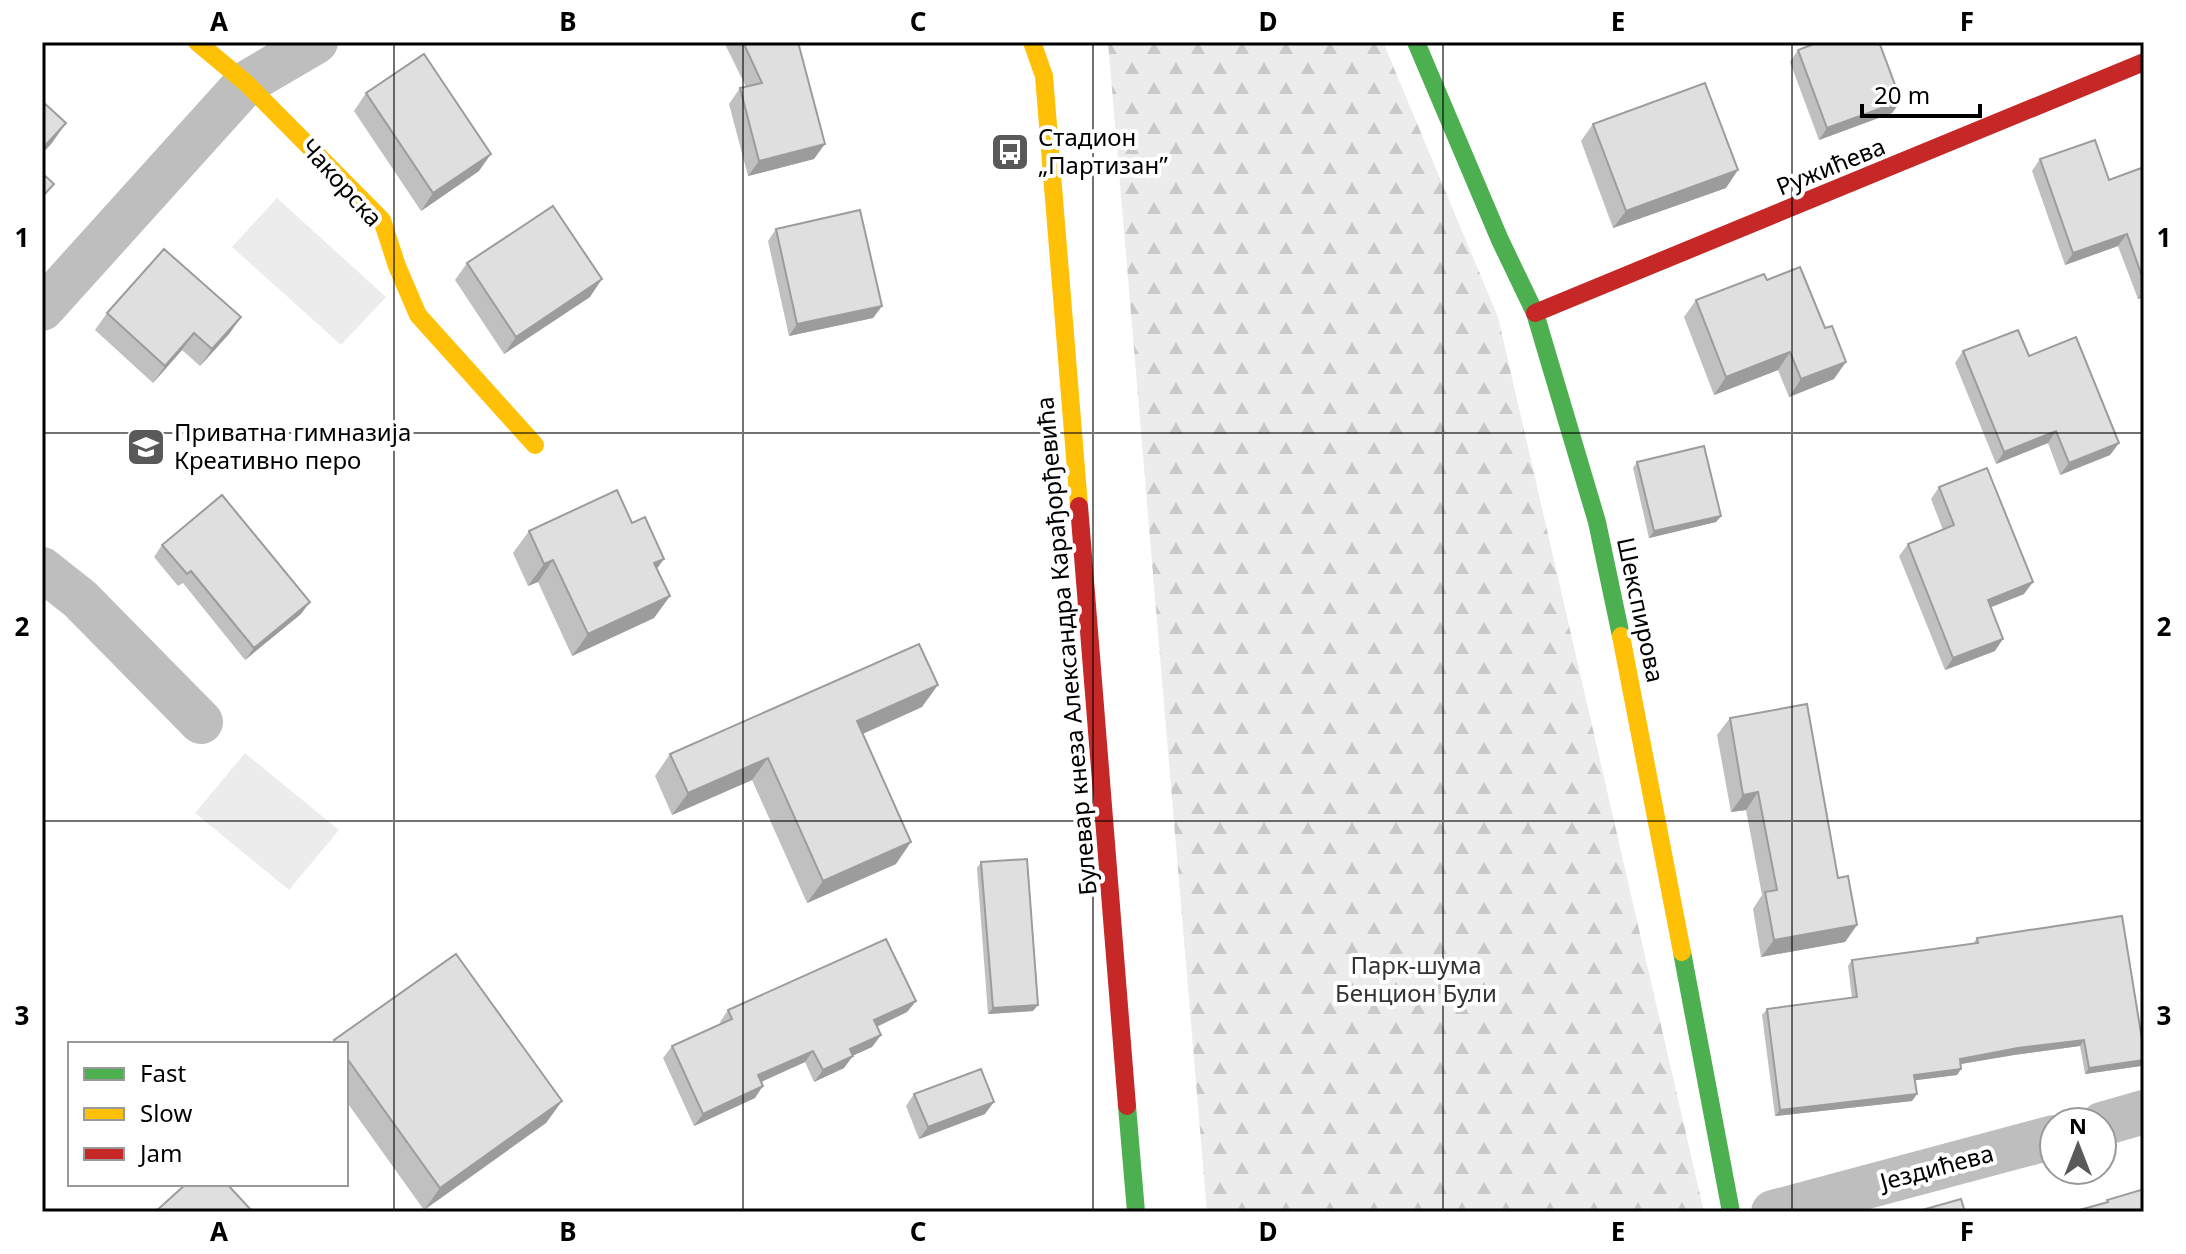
<svg xmlns="http://www.w3.org/2000/svg" width="2186" height="1254" font-family="'Noto Sans',sans-serif">
<style>
.green{fill:#ececec}
.forest{fill:url(#forest-firs)}
.lines{fill:none;stroke-linecap:round;stroke-linejoin:round}
.street{stroke:#bebebe;stroke-width:44}
.fast{stroke:#4caf50;stroke-width:18}
.slow{stroke:#ffc107;stroke-width:18}
.jam{stroke:#c62828;stroke-width:18}
.wall{fill:#c0c0c0}
.shaded-wall{fill:#9c9c9c}
.building{fill:#dfdfdf;stroke:#9c9c9c;stroke-width:2}
.grid{fill:none;stroke:#000;stroke-width:2;stroke-opacity:0.55}
.labels{text-anchor:middle;stroke-width:8;stroke-linejoin:round;paint-order:stroke}
.poi-label{font-size:24px;fill:#000;stroke:#fff;text-anchor:start}
.street-label{font-size:24px;fill:#000;stroke:#fff}
.park-label{font-size:24px;fill:#333;stroke:#fff}
.neatline{fill:none;stroke:#000;stroke-width:3}
.grid-label{font-size:26px;text-anchor:middle;font-weight:bold;fill:#000}
</style>
<defs>
<pattern id="forest-firs" width="22" height="20" patternUnits="userSpaceOnUse" patternTransform="scale(2)"><rect width="22" height="20" fill="#ececec"/><path d="M5 1l3.5 6h-7zM16 11l3.5 6h-7z" fill="#c9c9c9"/></pattern>
</defs>
<rect width="100%" height="100%" fill="#fff"/>
<g class="green">
<polygon points="277,198 386,297 341,345 232,247"/>
<polygon points="245,753 339,830 289,890 195,813"/>
</g>
<polygon class="forest" points="1108,42 1383,42 1498,317 1704,1212 1207,1212"/>
<g class="lines">
<g class="street">
<polyline points="42,309 246,83 316,42"/>
<polyline points="42,569 80,599 201,722"/>
<polyline points="2102,1124 2144,1112"/>
<polyline points="1773,1212 2054,1137"/>
</g>
<g class="fast">
<polyline points="1416,42 1500,240 1535,313 1597,522 1621,636"/>
<polyline points="1682,952 1731,1212"/>
<polyline points="1127,1106 1136,1212"/>
</g>
<g class="slow">
<polyline points="197,42 246,83 382,220 397,266 418,315 535,445"/>
<polyline points="1032,42 1044,76 1079,506"/>
<polyline points="1621,636 1682,952"/>
</g>
<g class="jam">
<polyline points="1535,313 2144,62"/>
<polyline points="1079,506 1127,1106"/>
</g>
</g>
<g class="wall">
<polygon points="724,42 798,42 814,159 748,176 729,104 740,88 746,87"/>
<polygon points="1798,50 1901,101 1892,113 1819,140 1790,62"/>
<polygon points="366,93 479,171 421,211 354,111"/>
<polygon points="1593,124 1726,188 1613,228 1581,141"/>
<polygon points="2040,159 2109,180 2144,167 2144,297 2138,299 2118,246 2065,265 2032,171"/>
<polygon points="776,229 882,306 873,318 789,336 768,241"/>
<polygon points="467,263 590,297 504,354 455,280"/>
<polygon points="1767,280 1834,379 1789,397 1778,370 1714,395 1684,317 1696,300"/>
<polygon points="107,313 241,317 229,334 200,366 182,350 153,383 95,330"/>
<polygon points="1963,351 2029,356 2119,443 2110,455 2060,475 2048,443 1996,464 1955,363"/>
<polygon points="1637,462 1721,516 1716,522 1649,538 1633,468"/>
<polygon points="1939,487 2024,594 1991,607 1995,651 1945,670 1899,556 1908,544 1943,530 1931,499"/>
<polygon points="632,523 657,568 670,596 654,618 572,656 538,582 528,586 513,553 529,531"/>
<polygon points="162,545 301,614 245,660 183,583 178,586 154,557"/>
<polygon points="922,707 863,734 896,864 807,903 752,780 672,815 655,776 670,754"/>
<polygon points="1730,718 1838,878 1857,925 1845,942 1761,957 1753,909 1762,895 1746,810 1731,812 1717,735"/>
<polygon points="981,862 1033,1011 988,1014 977,868"/>
<polygon points="1977,938 2141,1066 2085,1074 2080,1046 2014,1055 1960,1064 1961,1069 1957,1075 1915,1080 1917,1094 1912,1101 1775,1116 1762,1015 1767,1009 1852,998 1848,966 1852,960 1973,944"/>
<polygon points="916,1001 907,1012 877,1027 881,1035 872,1047 852,1056 844,1068 814,1082 805,1062 761,1082 755,1098 694,1126 663,1058 672,1046 721,1024 720,1022 728,1010"/>
<polygon points="334,1040 562,1101 546,1123 424,1210 346,1101 346,1044 331,1044"/>
<polygon points="914,1094 985,1114 919,1139 906,1106"/>
</g>
<g class="shaded-wall">
<polygon points="1901,101 1892,113 1819,140 1827,128"/>
<polygon points="66,123 52,143 42,154 42,149"/>
<polygon points="825,144 814,159 748,176 759,161"/>
<polygon points="491,154 479,171 421,211 433,193"/>
<polygon points="1738,170 1726,188 1613,228 1626,211"/>
<polygon points="2127,234 2118,246 2065,265 2073,253"/>
<polygon points="602,279 590,297 504,354 516,337"/>
<polygon points="2144,290 2144,297 2138,299"/>
<polygon points="882,306 873,318 789,336 797,324"/>
<polygon points="241,317 229,334 200,366 212,349"/>
<polygon points="194,333 182,350 153,383 165,366"/>
<polygon points="1790,352 1778,370 1714,395 1726,377"/>
<polygon points="1846,362 1834,379 1789,397 1801,379"/>
<polygon points="2056,431 2048,443 1996,464 2004,452"/>
<polygon points="2119,443 2110,455 2060,475 2069,463"/>
<polygon points="1721,516 1716,522 1649,538 1654,531"/>
<polygon points="664,559 648,581 654,563"/>
<polygon points="553,560 538,582 528,586 544,564"/>
<polygon points="2033,582 2024,594 1979,612 1988,600"/>
<polygon points="670,596 654,618 572,656 588,634"/>
<polygon points="310,602 301,614 245,660 254,648"/>
<polygon points="2003,639 1995,651 1945,670 1953,658"/>
<polygon points="938,685 922,707 842,743 857,721"/>
<polygon points="768,758 752,780 672,815 688,793"/>
<polygon points="1758,792 1746,810 1731,812 1743,795"/>
<polygon points="911,842 896,864 807,903 823,881"/>
<polygon points="1857,925 1845,942 1761,957 1774,940"/>
<polygon points="916,1001 907,1012 865,1032 874,1020"/>
<polygon points="1038,1005 1033,1011 988,1014 993,1008"/>
<polygon points="881,1035 872,1047 841,1061 850,1049"/>
<polygon points="2084,1040 2080,1046 2014,1055 1955,1065 1960,1059 2018,1048"/>
<polygon points="813,1051 805,1062 750,1087 758,1075"/>
<polygon points="853,1056 844,1068 814,1082 823,1070"/>
<polygon points="2144,1060 2141,1066 2085,1074 2089,1068"/>
<polygon points="1961,1069 1957,1075 1910,1081 1914,1075"/>
<polygon points="763,1086 755,1098 694,1126 703,1114"/>
<polygon points="1917,1094 1912,1101 1775,1116 1780,1110"/>
<polygon points="562,1101 546,1123 424,1210 440,1188"/>
<polygon points="994,1102 985,1114 919,1139 928,1127"/>
</g>
<g class="building">
<polygon points="743,42 798,42 825,144 759,161 740,88 762,83"/>
<polygon points="1819,42 1879,42 1901,101 1827,128 1798,50"/>
<polygon points="424,54 491,154 433,193 366,93"/>
<polygon points="1705,83 1738,170 1626,211 1593,124"/>
<polygon points="42,101 66,123 42,149"/>
<polygon points="2095,140 2109,180 2144,167 2144,282 2127,234 2073,253 2040,159"/>
<polygon points="42,173 54,184 42,197"/>
<polygon points="553,206 602,279 516,337 467,263"/>
<polygon points="860,210 882,306 797,324 776,229"/>
<polygon points="164,249 241,317 212,349 194,333 165,366 107,313"/>
<polygon points="1800,267 1825,328 1832,326 1846,362 1801,379 1790,352 1726,377 1696,300 1764,274 1767,280"/>
<polygon points="2018,330 2029,356 2076,337 2119,443 2069,463 2056,431 2004,452 1963,351"/>
<polygon points="1704,446 1721,516 1654,531 1637,462"/>
<polygon points="1987,468 2033,582 1988,600 2003,639 1953,658 1908,544 1954,525 1939,487"/>
<polygon points="617,490 632,523 645,517 664,559 654,563 670,596 588,634 553,560 544,564 529,531"/>
<polygon points="222,495 310,602 254,648 191,571 187,574 162,545"/>
<polygon points="919,644 938,685 857,721 911,842 823,881 768,758 688,793 670,754"/>
<polygon points="1807,704 1838,878 1848,876 1857,925 1774,940 1765,892 1777,890 1758,792 1743,795 1730,718"/>
<polygon points="1027,859 1038,1005 993,1008 981,862"/>
<polygon points="2122,916 2144,1052 2144,1060 2089,1068 2084,1040 2018,1048 1960,1059 1961,1069 1914,1075 1917,1094 1780,1110 1767,1009 1857,997 1852,960 1978,943 1977,938"/>
<polygon points="886,939 916,1001 874,1020 881,1035 850,1049 853,1056 823,1070 813,1051 758,1075 763,1086 703,1114 672,1046 732,1019 728,1010"/>
<polygon points="456,954 562,1101 440,1188 346,1057 346,1044 337,1044 334,1040"/>
<polygon points="981,1069 994,1102 928,1127 914,1094"/>
<polygon points="186,1184 227,1184 253,1212 155,1212"/>
<polygon points="2144,1189 2144,1212 2072,1212 2108,1202 2107,1200"/>
<polygon points="1961,1199 1965,1212 1915,1212"/>
</g>
<path class="grid" d="M394,42V1212M743,42V1212M1093,42V1212M1443,42V1212M1792,42V1212M42,433H2144M42,821H2144"/>
<defs>
<g id="bus-square" transform="scale(2)"><rect x="-9" y="-9" width="18" height="18" rx="4" fill="#595959" stroke="#fff"/><path d="M-5-6H5V4H4V6H2V4H-2V6H-4V4H-5ZM-3.5-4V0h7V-4ZM-3.5 1.2v1.5H-2V1.2ZM2 1.2v1.5H3.5V1.2Z" fill="#fff"/></g>
<g id="school-square" transform="scale(2)"><rect x="-9" y="-9" width="18" height="18" rx="4" fill="#595959" stroke="#fff"/><path d="M0-5L7-2L0 1L-7-2ZM-4 1L0 2.5L4 1V4Q0 6-4 4Z" fill="#fff"/></g>
</defs>
<g fill-rule="evenodd">
<use href="#bus-square" x="1010" y="152"/>
<use href="#school-square" x="146" y="447"/>
</g>
<g class="labels">
<g class="poi-label">
<text x="1038" y="146">Стадион<tspan x="1038" dy="28">„Партизан”</tspan></text>
<text x="174" y="441">Приватна гимназија<tspan x="174" dy="28">Креативно перо</tspan></text>
</g>
<g class="street-label">
<text transform="translate(1831 167) rotate(-22)" y="8">Ружићева</text>
<text transform="translate(341 183) rotate(48)" y="8">Чакорска</text>
<text transform="translate(1640 610) rotate(78)" y="8">Шекспирова</text>
<text transform="translate(1067 646) rotate(-95)" y="8">Булевар кнеза Александра Карађорђевића</text>
<text transform="translate(1937 1168) rotate(-15)" y="8">Јездићева</text>
</g>
<g class="park-label">
<text x="1416" y="974">Парк-шума<tspan x="1416" dy="28">Бенцион Були</tspan></text>
</g>
</g>
<rect width="2186" height="1254" fill="none" stroke="#ffffff" stroke-width="88"/>
<rect x="68" y="1042" width="280" height="144" fill="#ffffff" stroke="#999999" stroke-width="2"/>
<rect x="84" y="1068" width="40" height="12" fill="#4caf50" stroke="#999999" stroke-width="2"/>
<text x="140" y="1082" font-size="24" fill="#000000">Fast</text>
<rect x="84" y="1108" width="40" height="12" fill="#ffc107" stroke="#999999" stroke-width="2"/>
<text x="140" y="1122" font-size="24" fill="#000000">Slow</text>
<rect x="84" y="1148" width="40" height="12" fill="#c62828" stroke="#999999" stroke-width="2"/>
<text x="140" y="1162" font-size="24" fill="#000000">Jam</text>
<g transform="translate(2078 1146)"><circle r="38" fill="#ffffff" stroke="#999999" stroke-width="2"/>
<path d="M0-6L14 30L0 20L-14 30Z" fill="#595959"/>
<text y="-12" font-size="22" font-weight="bold" text-anchor="middle" fill="#000000">N</text>
</g>
<path d="M1862 104v12h118v-12" fill="none" stroke="#000000" stroke-width="4"/>
<text x="1874" y="104" font-size="24" fill="#000000" stroke="#ffffff" stroke-width="6" paint-order="stroke">20 m</text>
<rect x="44" y="44" width="2098" height="1166" class="neatline"/>
<g class="grid-label">
<text x="219" y="31">A</text>
<text x="568" y="31">B</text>
<text x="918" y="31">C</text>
<text x="1268" y="31">D</text>
<text x="1618" y="31">E</text>
<text x="1967" y="31">F</text>
<text x="22" y="247">1</text>
<text x="2164" y="247">1</text>
<text x="22" y="636">2</text>
<text x="2164" y="636">2</text>
<text x="22" y="1025">3</text>
<text x="2164" y="1025">3</text>
<text x="219" y="1241">A</text>
<text x="568" y="1241">B</text>
<text x="918" y="1241">C</text>
<text x="1268" y="1241">D</text>
<text x="1618" y="1241">E</text>
<text x="1967" y="1241">F</text>
</g>
</svg>
